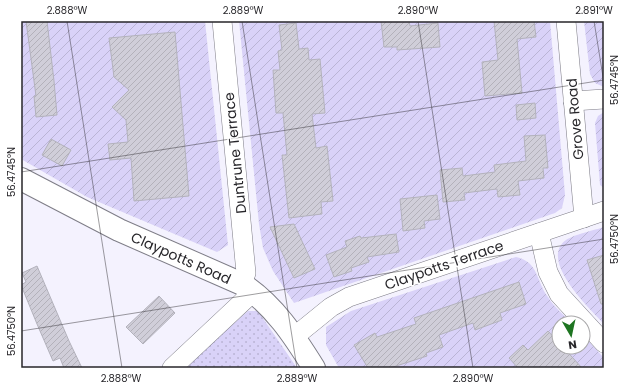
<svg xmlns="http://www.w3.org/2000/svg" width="625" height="389" font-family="Poppins,sans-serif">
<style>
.park{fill:url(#park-dots)}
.garden{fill:url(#garden-furrows)}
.building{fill:url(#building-hatch);stroke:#b3b2bc}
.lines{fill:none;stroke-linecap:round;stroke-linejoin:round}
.street-casing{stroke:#7e7d87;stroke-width:20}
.secondary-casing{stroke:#7e7d87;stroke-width:24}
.street{stroke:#fff;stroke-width:19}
.secondary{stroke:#fff;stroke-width:22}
.ticks{fill:none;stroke:#27262a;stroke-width:1;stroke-opacity:0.45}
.labels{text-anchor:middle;stroke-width:3;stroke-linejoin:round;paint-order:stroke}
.street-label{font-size:14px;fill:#27262a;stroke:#fff}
.neatline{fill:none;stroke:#27262a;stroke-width:1.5}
.ticks-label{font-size:10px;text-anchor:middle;fill:#27262a}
</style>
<defs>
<pattern id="park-dots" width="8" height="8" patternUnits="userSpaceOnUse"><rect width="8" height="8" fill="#d9d2f8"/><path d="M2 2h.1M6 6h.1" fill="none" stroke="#bab4d5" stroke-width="1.8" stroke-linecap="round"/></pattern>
<pattern id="garden-furrows" width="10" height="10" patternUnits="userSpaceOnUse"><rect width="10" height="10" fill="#d9d2f8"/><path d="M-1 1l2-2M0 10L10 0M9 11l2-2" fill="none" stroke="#bab4d5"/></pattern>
<pattern id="building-hatch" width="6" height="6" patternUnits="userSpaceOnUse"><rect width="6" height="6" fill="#d0ced9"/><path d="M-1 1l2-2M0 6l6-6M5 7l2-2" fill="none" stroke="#b3b1ba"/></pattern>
</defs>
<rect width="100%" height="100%" fill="#f4f2fe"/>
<polygon class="park" points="248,311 258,311 297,368 183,368"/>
<g class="garden">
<polygon points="21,21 205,21 228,245 217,252 87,197 21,159"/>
<polygon points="239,21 550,21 565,195 562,208 555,213 294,303 273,271 263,248 259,224"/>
<polygon points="584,21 604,21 604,87 595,83 590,74"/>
<polygon points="604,112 604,188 600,185 595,123 598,116"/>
<path d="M604,227V324C590,309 538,260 566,240C573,235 595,230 604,227Z"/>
<path d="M516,257C539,262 536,281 548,297C554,307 564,315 572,323H559V347H583V335L604,358V368H339L326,345V327L351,311Z"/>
</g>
<g class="building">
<polygon points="26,21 47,21 54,81 57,115 36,117 34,96 36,96"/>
<polygon points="381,21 409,21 410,26 438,23 440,47 397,50 397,47 384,47"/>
<polygon points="494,21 534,21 536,37 517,39 522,93 485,96 482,62 498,60"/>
<polygon points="296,23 299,49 308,48 309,60 320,59 325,113 312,114 316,148 327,146 333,201 321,202 322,214 289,218 282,155 287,155 283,113 276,113 273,70 280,70 278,51 282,50 279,25"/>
<polygon points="175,32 189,196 134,201 131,158 110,160 108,144 128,142 126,120 112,107 129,90 114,77 109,38"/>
<polygon points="535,103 536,118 517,120 516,105"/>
<polygon points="545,135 548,168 543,168 544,178 518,181 520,195 498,197 497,189 464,193 465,200 443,202 440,170 462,168 463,176 495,172 494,165 526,161 524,136"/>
<polygon points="51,139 71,150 62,166 42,155"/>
<polygon points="437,195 440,219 424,221 425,228 403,231 400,199"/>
<polygon points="294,224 315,269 294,278 270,227"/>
<polygon points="396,234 399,252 367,257 369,262 351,268 352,271 334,277 326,255 347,247 345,241 360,236 361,238"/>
<polygon points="604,255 604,304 601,304 587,260"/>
<polygon points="37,266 69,341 82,368 64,368 60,358 53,361 37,324 21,285 26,282 22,273"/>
<polygon points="519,282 526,304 500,313 502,320 475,330 473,323 439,335 443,347 426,353 427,356 390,368 368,368 354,345 375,333 377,337 416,324 414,318"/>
<polygon points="159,296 175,313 143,344 126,327"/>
<polygon points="548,331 559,343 559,347 563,347 582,368 518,368 509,358 523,345 528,350"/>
</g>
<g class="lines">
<g class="street-casing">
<g id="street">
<polyline points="222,21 246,273 242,284"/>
<polyline points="566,21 584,218"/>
<polyline points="573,101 604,99"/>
<polyline points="539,233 548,272 559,294 604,343"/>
<polyline points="294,337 331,307 349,297 604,211"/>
<polyline points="172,368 253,292"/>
</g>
</g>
<g class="secondary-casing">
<path id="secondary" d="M21,179L119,230L242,284C274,305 294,336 314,368"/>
</g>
<use href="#street" class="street"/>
<use href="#secondary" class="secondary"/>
</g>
<path class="ticks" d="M67,21L122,368M242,21L297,368M418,21L473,368M594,21L604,83M21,172L604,80M21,331L604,239"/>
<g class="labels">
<g class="street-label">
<text transform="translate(575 119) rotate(-95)" y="5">Grove Road</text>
<text transform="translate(235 153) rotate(-96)" y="5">Duntrune Terrace</text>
<text transform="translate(181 258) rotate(24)" y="5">Claypotts Road</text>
<text transform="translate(444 265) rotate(-19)" y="5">Claypotts Terrace</text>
</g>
</g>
<rect width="625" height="389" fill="none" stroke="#ffffff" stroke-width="44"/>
<g transform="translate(571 335) rotate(171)"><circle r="19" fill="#ffffff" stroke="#a9a8aa"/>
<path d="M0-3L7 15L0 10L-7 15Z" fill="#1e7521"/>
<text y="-6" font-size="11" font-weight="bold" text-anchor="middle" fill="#27262a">N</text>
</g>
<rect x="22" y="22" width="581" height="345" class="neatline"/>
<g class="ticks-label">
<text x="67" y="14">2.888°W</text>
<text x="243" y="14">2.889°W</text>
<text x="418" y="14">2.890°W</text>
<text x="594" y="14">2.891°W</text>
<text transform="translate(614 80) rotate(-90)" y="4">56.4745°N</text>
<text transform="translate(11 172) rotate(-90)" y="4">56.4745°N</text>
<text transform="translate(614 239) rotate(-90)" y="4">56.4750°N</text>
<text transform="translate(11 331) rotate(-90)" y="4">56.4750°N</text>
<text x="121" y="382">2.888°W</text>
<text x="297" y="382">2.889°W</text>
<text x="473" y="382">2.890°W</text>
</g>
</svg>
